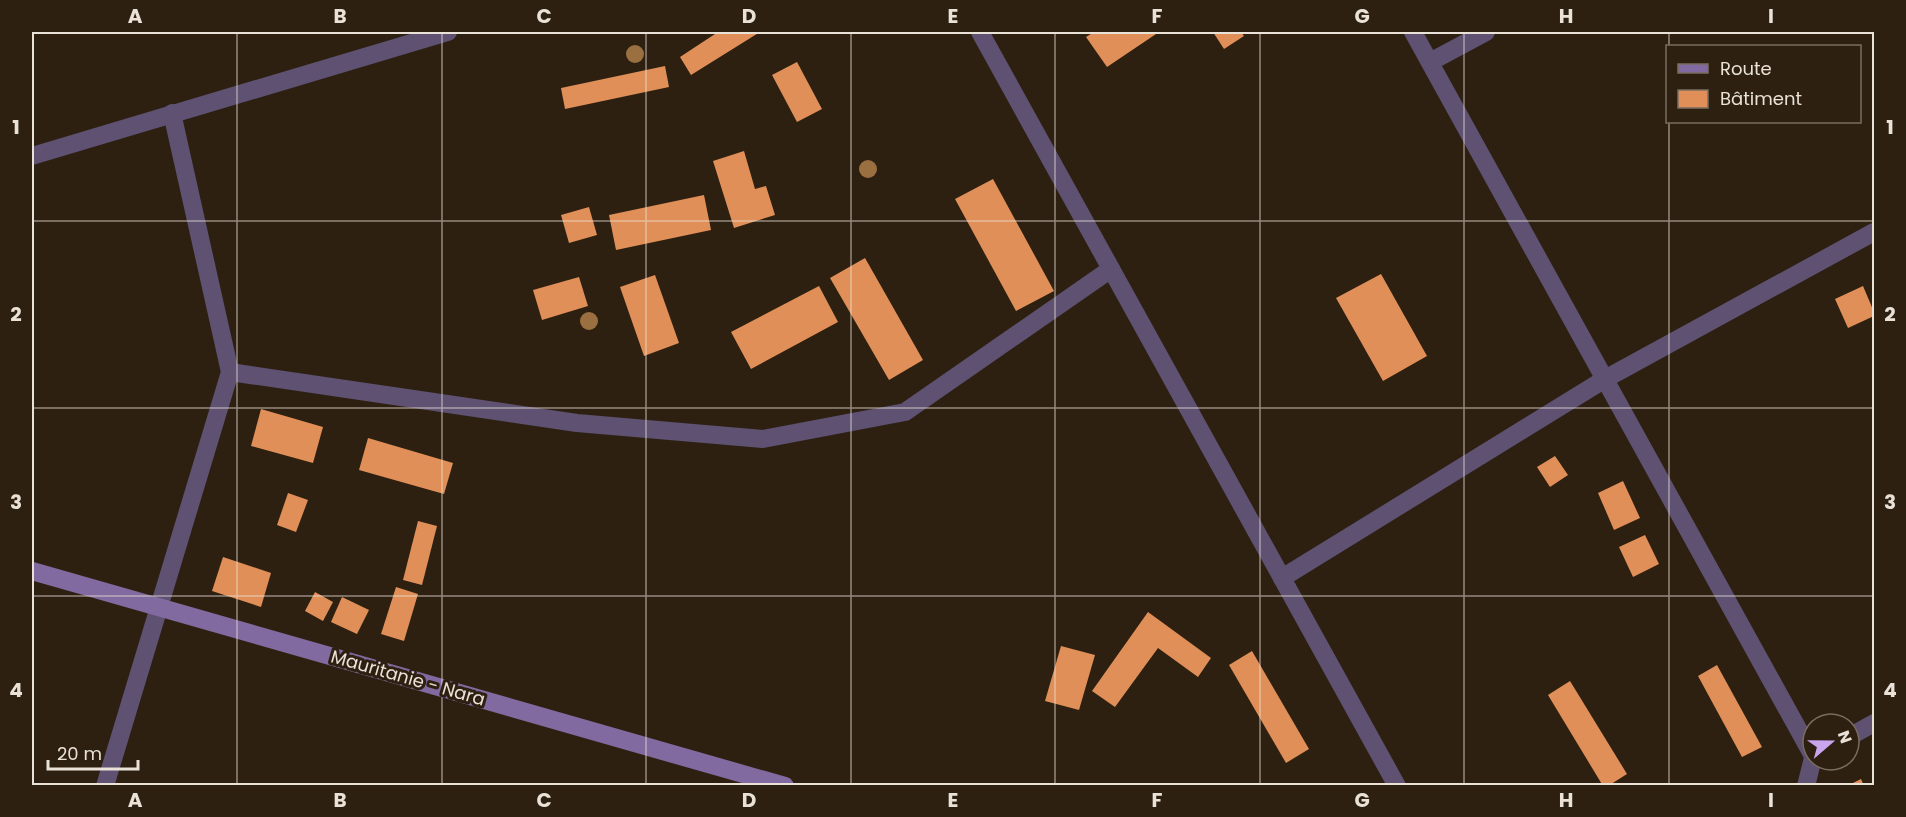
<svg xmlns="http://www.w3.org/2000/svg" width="1906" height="817" font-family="Poppins,sans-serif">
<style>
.building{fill:#e18f58}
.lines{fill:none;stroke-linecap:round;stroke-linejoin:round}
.street{stroke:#5e5172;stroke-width:18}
.secondary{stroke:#806a9f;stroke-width:18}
.tree{fill:#9b7040}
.grid{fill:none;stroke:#eae1d7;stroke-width:1.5;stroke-opacity:0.55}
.labels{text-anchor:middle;stroke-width:6;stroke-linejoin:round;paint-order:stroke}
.street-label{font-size:18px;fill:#eae1d7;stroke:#2d2011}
.neatline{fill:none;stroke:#eae1d7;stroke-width:2}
.grid-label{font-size:20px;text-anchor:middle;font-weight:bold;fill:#eae1d7}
</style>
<rect width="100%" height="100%" fill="#2d2011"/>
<g class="building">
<polygon points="714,32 760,32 691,75 680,57 715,34"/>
<polygon points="1094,32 1159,32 1107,67 1086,37"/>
<polygon points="1213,32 1241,32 1244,36 1224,49"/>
<polygon points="797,62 822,109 797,122 772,75"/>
<polygon points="665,66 669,87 565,109 561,88"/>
<polygon points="744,151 755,189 766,186 775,215 734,228 713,161"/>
<polygon points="993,179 1054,291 1016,311 955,199"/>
<polygon points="704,195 711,230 616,250 609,215"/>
<polygon points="589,207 597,235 569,243 561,215"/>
<polygon points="865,258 923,360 889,380 830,278"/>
<polygon points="1381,274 1427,356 1383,381 1336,298"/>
<polygon points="655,275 679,343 644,356 620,287"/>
<polygon points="579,277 588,306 542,320 533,290"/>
<polygon points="819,286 838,322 751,369 731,332"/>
<polygon points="1863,286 1874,312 1874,316 1848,328 1835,299"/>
<polygon points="261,409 323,427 313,463 251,446"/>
<polygon points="368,438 453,463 444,494 359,470"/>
<polygon points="1555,456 1568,475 1550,487 1537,467"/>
<polygon points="1623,481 1640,518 1614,530 1598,493"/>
<polygon points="288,493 308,500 296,532 277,525"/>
<polygon points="418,521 437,526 422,585 403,580"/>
<polygon points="1645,535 1659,564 1633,577 1619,547"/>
<polygon points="223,557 271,573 261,607 212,591"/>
<polygon points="396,587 418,594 404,641 381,634"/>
<polygon points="315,592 333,602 323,621 305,611"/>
<polygon points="342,597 369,610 357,634 331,622"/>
<polygon points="1148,612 1211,658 1198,677 1158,648 1115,707 1092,691"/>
<polygon points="1061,646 1095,655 1079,710 1045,701"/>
<polygon points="1252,651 1309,749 1286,763 1229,665"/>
<polygon points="1717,665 1762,747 1742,757 1698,676"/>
<polygon points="1570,681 1627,774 1608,786 1603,786 1548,695"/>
<polygon points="1861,779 1864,786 1847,786"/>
</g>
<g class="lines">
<g class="street">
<polyline points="980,32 1397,786"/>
<polyline points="1413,32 1813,756"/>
<polyline points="1430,62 1486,32"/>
<polyline points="32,156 448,32"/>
<polyline points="230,372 577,423 763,439 905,412 1111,269"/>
<polyline points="1282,578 1605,379 1874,232"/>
<polyline points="1849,737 1874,723"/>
<polyline points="105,786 230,372 172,113"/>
<polyline points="1806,786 1813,758"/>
</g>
<polyline class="secondary" points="32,571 785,786"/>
</g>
<g class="tree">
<circle cx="635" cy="54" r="9"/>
<circle cx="868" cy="169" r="9"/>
<circle cx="589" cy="321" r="9"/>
</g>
<path class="grid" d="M237,32V786M442,32V786M646,32V786M851,32V786M1055,32V786M1260,32V786M1464,32V786M1669,32V46M1669,122V786M32,221H1874M32,408H1874M32,596H1874"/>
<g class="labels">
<g class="street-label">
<text transform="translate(408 678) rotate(16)" y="6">Mauritanie - Nara</text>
</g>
</g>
<rect width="1906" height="817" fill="none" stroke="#2d2011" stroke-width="66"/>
<rect x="1666" y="45" width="195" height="78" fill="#2d2011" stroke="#796d60" stroke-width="1.5"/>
<rect x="1678" y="64" width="30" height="9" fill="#806a9f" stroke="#796d60" stroke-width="1.5"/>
<text x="1720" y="75" font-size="18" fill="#eae1d7">Route</text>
<rect x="1678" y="90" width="30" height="18" fill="#e18f58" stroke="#796d60" stroke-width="1.5"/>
<text x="1720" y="105" font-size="18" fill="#eae1d7">Bâtiment</text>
<g transform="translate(1831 742) rotate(70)"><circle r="28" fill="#2d2011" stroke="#796d60" stroke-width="1.5"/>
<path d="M0-4.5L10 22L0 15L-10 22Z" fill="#c9a5ee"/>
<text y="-9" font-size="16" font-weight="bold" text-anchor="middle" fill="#eae1d7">N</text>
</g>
<path d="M48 760v9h90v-9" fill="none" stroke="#eae1d7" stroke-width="3"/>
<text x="57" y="760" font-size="18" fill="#eae1d7" stroke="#2d2011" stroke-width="4.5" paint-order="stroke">20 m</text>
<rect x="33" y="33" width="1840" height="751" class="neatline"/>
<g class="grid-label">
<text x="135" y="23">A</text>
<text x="340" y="23">B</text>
<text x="544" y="23">C</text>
<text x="749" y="23">D</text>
<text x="953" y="23">E</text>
<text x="1157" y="23">F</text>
<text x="1362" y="23">G</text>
<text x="1566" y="23">H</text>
<text x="1771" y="23">I</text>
<text x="16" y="134">1</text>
<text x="1890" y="134">1</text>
<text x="16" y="321">2</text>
<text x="1890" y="321">2</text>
<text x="16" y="509">3</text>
<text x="1890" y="509">3</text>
<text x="16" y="697">4</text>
<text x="1890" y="697">4</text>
<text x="135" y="807">A</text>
<text x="340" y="807">B</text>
<text x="544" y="807">C</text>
<text x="749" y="807">D</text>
<text x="953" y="807">E</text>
<text x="1157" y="807">F</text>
<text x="1362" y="807">G</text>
<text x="1566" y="807">H</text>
<text x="1771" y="807">I</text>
</g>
</svg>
